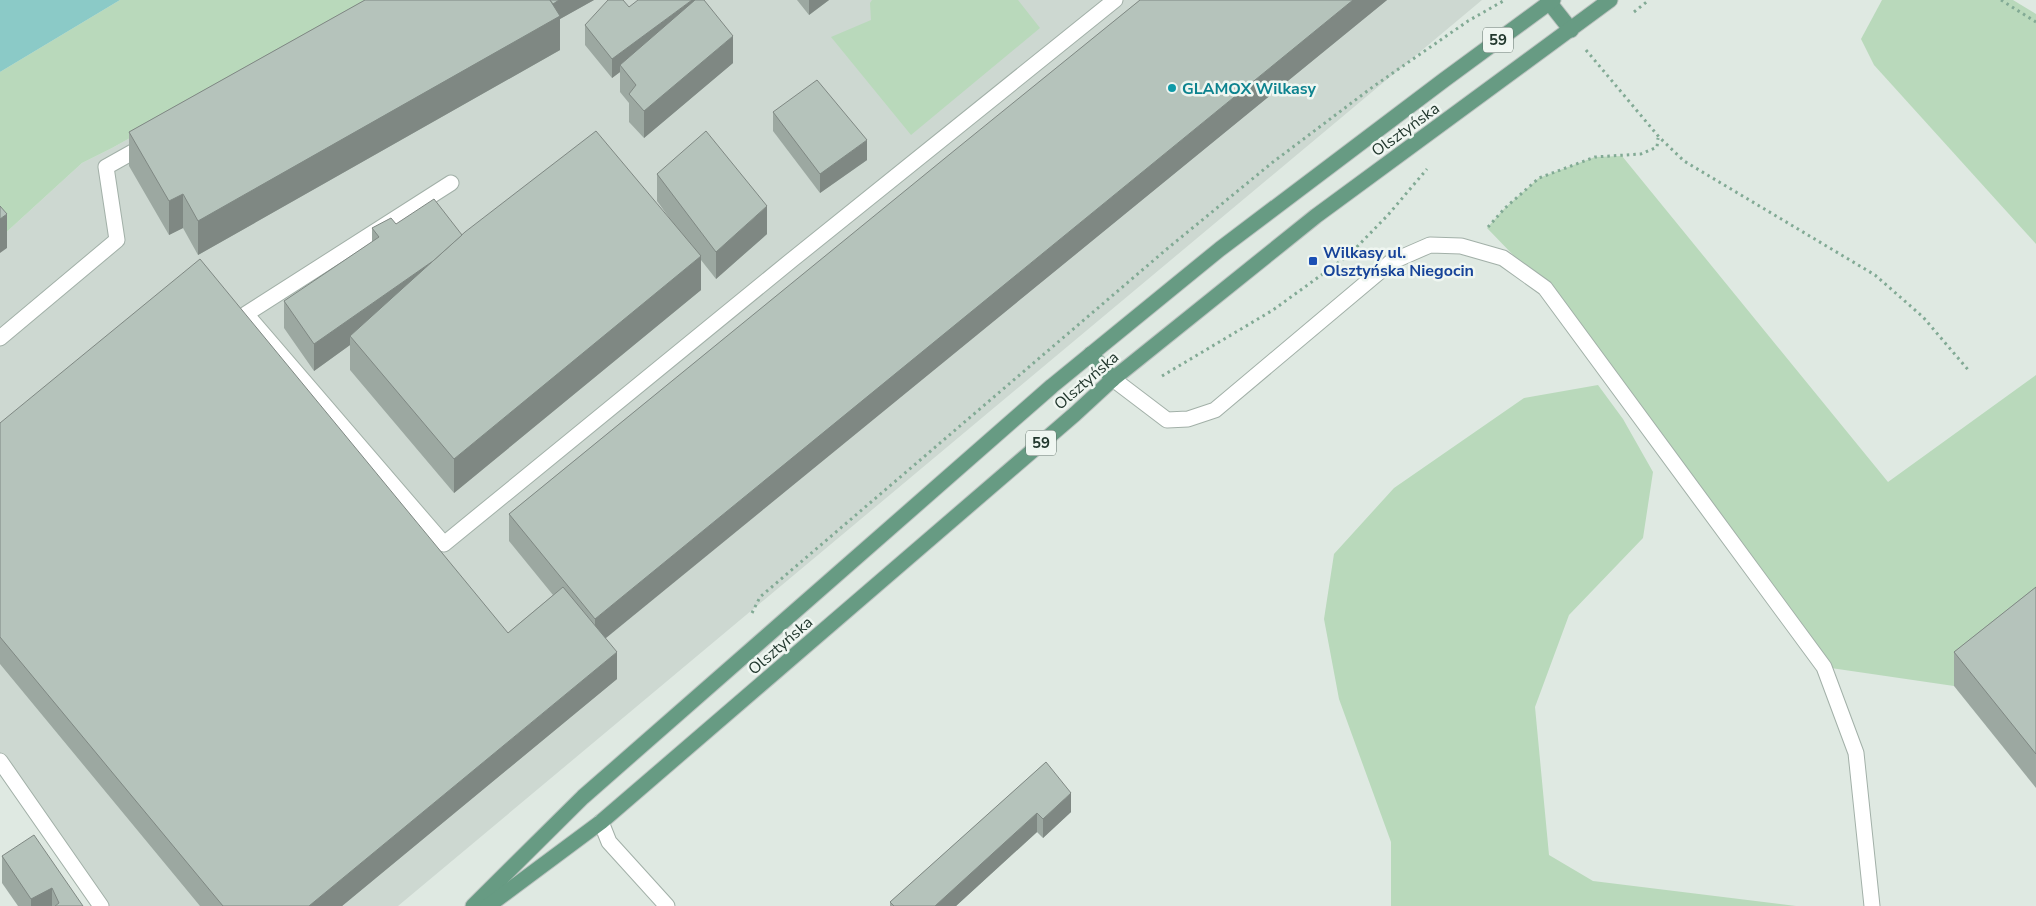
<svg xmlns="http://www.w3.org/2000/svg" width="2036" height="906" font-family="'Nunito Sans',sans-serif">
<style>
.built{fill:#cdd8d1}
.green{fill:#b9d9bb}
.water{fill:#8bcac7}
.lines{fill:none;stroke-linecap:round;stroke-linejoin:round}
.service-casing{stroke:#a2b0a8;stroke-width:17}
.minor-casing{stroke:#a2b0a8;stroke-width:17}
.primary-casing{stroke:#bcc3c0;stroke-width:17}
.path{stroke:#82aa95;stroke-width:3;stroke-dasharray:2.5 4;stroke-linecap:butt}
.service{stroke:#fff;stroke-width:15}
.minor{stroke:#fff;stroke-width:15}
.primary{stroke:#679b83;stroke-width:15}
.wall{fill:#9ca8a1}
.shaded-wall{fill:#7f8883}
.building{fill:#b5c3bb;stroke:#7f8883}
.culture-dot{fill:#0f9aa8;stroke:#eff6f1;stroke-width:2}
.transit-dot{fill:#1a4fb4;stroke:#eff6f1;stroke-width:2}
.labels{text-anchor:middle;stroke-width:5;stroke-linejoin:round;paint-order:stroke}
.shield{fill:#eff6f1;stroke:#5f7068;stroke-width:1}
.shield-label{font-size:15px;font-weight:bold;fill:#21372d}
.culture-label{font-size:16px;font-weight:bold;fill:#0d838f;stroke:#eff6f1;text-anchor:start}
.street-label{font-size:16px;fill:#21372d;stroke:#eff6f1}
.transit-label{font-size:16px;font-weight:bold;fill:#164399;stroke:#eff6f1;text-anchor:start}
</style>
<rect width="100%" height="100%" fill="#dfe9e2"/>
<polygon class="built" points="379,0 1482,0 398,906 101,906 0,761 0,238 82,163 112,148"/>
<g class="green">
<polygon points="120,0 379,0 112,148 82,163 0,238 0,72"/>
<polygon points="872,0 1018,0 1040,28 911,135 831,37 871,20 870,3"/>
<polygon points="1882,0 2013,0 2036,14 2036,244 1874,65 1861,39"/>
<polygon points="1622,156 1888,482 2036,375 2036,618 1954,686 1824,667 1545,288 1487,228 1505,208 1539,178 1595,157"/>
<polygon points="1598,385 1623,419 1653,472 1643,538 1569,615 1535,707 1549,855 1593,881 1796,906 1391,906 1391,842 1339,699 1324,619 1334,554 1394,488 1524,398"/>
</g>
<polygon class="water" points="0,0 120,0 0,72"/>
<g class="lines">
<g class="service-casing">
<g id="service">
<polyline points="451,183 246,314 444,544 793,259 1115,0"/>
<polyline points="0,338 117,240 106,167 147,144"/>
<polyline points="1113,379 1167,420 1188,419 1215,410 1391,262 1430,245 1461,246 1503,258 1545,288 1824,667 1856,753 1872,906"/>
<polyline points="601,822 609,842 667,906"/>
</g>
</g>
<g class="minor-casing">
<polyline id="minor" points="0,761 101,906"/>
</g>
<g class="primary-casing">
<g id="primary">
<polyline points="1549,2 1571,30"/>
<polyline points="1091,354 1113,379"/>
<polyline points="473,906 583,797 1052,386 1220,249 1444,80 1553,0"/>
<polyline points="488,906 601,822 1075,414 1113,379 1316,216 1610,0"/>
</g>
</g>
<g class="path">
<polyline points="2001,0 2036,22"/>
<polyline points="1634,12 1649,0"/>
<polyline points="1586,50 1659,137 1684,161 1875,275 1923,317 1970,372"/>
<polyline points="1488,227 1505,208 1539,178 1595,157 1641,154 1657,147 1658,138"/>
<polyline points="1162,376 1273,310 1349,255 1388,215 1427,169"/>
<polyline points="752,613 760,597 1168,248 1273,162 1374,86 1468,21 1505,0"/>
</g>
<use href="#service" class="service"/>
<use href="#minor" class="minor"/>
<use href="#primary" class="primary"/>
</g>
<g class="wall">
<polygon points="365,0 594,0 560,19 560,50 198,255 183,228 169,235 129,166 129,132"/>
<polygon points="797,0 829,0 809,15"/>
<polygon points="1140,0 1387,0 605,638 617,679 342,906 200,906 0,664 0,423 508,633 553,595 509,541 509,514"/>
<polygon points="629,7 733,63 644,138 629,122 629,103 620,92 620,72 612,78 585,45 585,25"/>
<polygon points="773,112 867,160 820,193 773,131"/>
<polygon points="657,174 767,234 716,279 701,260 701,290 454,493 350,370 350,345 314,371 284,328 284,301 372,242 372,228 396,224 462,235 670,219 657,201"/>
<polygon points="2036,587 2036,788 1954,686 1954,652"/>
<polygon points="1046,762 1071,812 1043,838 1037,832 956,906 890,906 890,902"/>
<polygon points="2,856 83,906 18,906 2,883"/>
</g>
<g class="shaded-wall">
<polygon points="559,0 594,0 560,19 560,50 198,255 198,221"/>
<polygon points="692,0 701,0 620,65 620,72 612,78 612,59"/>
<polygon points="809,0 829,0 809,15"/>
<polygon points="1353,0 1387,0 595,647 595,619"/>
<polygon points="733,36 733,63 644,138 644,111"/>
<polygon points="867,140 867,160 820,193 820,174"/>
<polygon points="183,194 183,228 169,235 169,201"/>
<polygon points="767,206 767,234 716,279 716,252"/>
<polygon points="7,214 7,248 0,253 0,219"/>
<polygon points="465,239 350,336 350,345 314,371 314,344"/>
<polygon points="701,256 701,290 454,493 454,459"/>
<polygon points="617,652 617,679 342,906 309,906"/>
<polygon points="1071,793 1071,812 1043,838 1043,819"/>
<polygon points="1037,813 1037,832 956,906 935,906"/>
<polygon points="52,888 52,906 31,906 31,899"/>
</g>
<g class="building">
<polygon points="365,0 550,0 560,16 198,221 183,194 169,201 129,132"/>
<polygon points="550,0 559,0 553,4"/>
<polygon points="608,0 623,0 629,7 638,0 692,0 612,59 585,25"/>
<polygon points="695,0 704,0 733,36 644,111 629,94 636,85 620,65"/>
<polygon points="1140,0 1353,0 595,619 509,514 955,150"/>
<polygon points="817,80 867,140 820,174 773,112"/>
<polygon points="596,131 701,256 454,459 350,336 465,232"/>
<polygon points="706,131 767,206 716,252 657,174"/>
<polygon points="434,199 462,235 433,261 314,344 284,301 379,237 372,228 391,218 396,224"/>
<polygon points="0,206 7,214 0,219"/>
<polygon points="200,259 508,633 563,587 617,652 309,906 223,906 0,637 0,423"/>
<polygon points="2036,587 2036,754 1954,652"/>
<polygon points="1046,762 1071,793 1043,819 1037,813 935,906 894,906 890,902"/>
<polygon points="34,835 83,906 55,906 59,903 52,888 31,899 2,856"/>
</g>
<circle class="culture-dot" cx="1172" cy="88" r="5"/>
<rect class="transit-dot" x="1308" y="256" width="10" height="10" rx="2.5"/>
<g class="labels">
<g class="shield">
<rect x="1483" y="27.5" width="30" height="25" rx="4"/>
<rect x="1026" y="430.5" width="30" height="25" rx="4"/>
</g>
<g class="shield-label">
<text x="1498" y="45">59</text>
<text x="1041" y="448">59</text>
</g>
<g class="culture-label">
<text x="1182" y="94">GLAMOX Wilkasy</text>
</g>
<g class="street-label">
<text transform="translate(1405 129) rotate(-36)" y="6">Olsztyńska</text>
<text transform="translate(1086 380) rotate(-41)" y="6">Olsztyńska</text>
<text transform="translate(780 645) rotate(-41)" y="6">Olsztyńska</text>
</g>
<g class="transit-label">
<text x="1323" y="258">Wilkasy ul.<tspan x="1323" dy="18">Olsztyńska Niegocin</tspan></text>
</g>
</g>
</svg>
